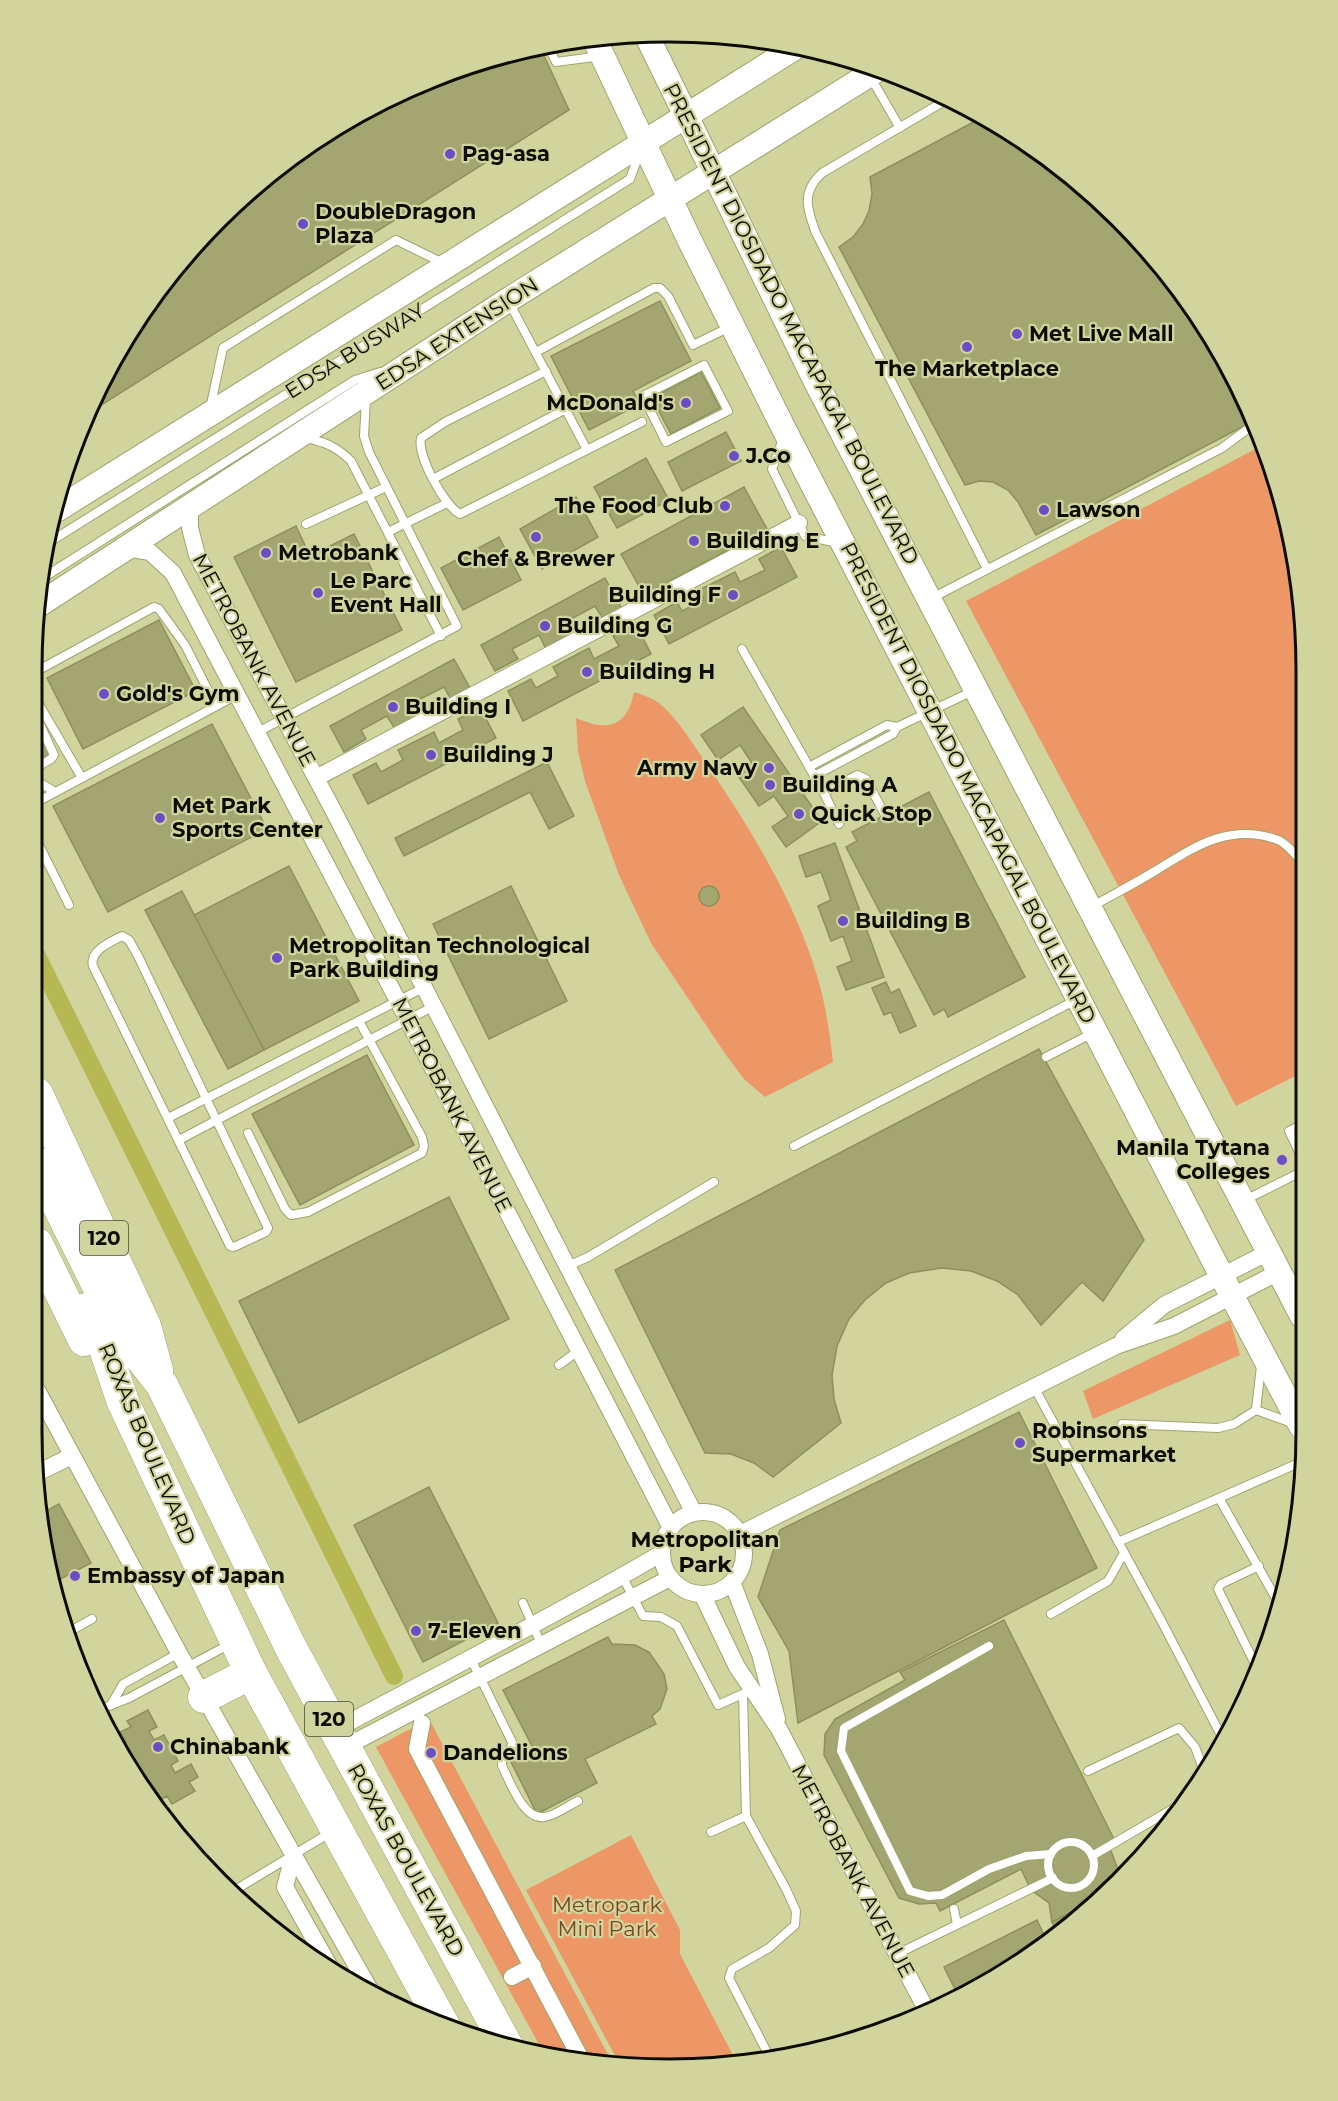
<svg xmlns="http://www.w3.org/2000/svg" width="1338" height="2101" font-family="Montserrat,sans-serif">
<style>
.green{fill:#ec9765}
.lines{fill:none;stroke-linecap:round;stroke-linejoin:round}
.canal{stroke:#b6b953;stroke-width:18}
.building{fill:#a4a671;stroke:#8e905c;stroke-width:1.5}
.lane-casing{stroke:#a1a36e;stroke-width:10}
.street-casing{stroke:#a1a36e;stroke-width:18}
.secondary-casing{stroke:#a1a36e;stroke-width:26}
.highway-casing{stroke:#a1a36e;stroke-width:33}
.lane{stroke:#fff;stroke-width:8}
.street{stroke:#fff;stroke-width:16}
.secondary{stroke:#fff;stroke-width:24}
.highway{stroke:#fff;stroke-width:32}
.poi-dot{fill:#6b4dc6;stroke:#d1d49d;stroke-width:2}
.labels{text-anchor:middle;stroke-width:4.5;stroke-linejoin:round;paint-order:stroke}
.shield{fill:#d1d49d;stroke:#47492f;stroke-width:1.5}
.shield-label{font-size:20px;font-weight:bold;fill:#0c0d00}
.poi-label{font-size:21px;font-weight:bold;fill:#0c0d00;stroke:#d1d49d;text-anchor:start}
.street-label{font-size:21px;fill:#0c0d00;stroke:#d1d49d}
.park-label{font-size:21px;fill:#7d4420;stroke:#d1d49d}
.neighbourhood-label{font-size:22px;font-weight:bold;fill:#0c0d00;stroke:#d1d49d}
.rim{fill:none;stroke:#0c0d00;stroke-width:3}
</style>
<rect width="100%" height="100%" fill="#d1d49d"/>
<g class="green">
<polygon points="1263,445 1285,504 1305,628 1303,1072 1236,1106 966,601"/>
<path d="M634,692C643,695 652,698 659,703C677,718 691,741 704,760C746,822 788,889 812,960C824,994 829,1026 833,1062L765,1097L744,1079L726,1055L651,943L619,875L585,781L578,751L576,718C608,732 627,727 634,692Z"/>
<polygon points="1230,1320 1240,1355 1093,1419 1083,1391"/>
<polygon points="429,1719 613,2064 546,2057 376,1747"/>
<polygon points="631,1835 680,1930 680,1954 736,2061 669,2069 620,2065 526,1890"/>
</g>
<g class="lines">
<polyline class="canal" points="37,956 394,1676"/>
</g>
<g class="building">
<polygon points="540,47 569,110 84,416 117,350 189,249 281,163 387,97 504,53"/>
<polygon points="985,116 1089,189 1175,281 1241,387 1252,417 1244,426 1036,535 1018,502 1008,490 993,482 979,481 965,485 839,247 853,237 863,224 869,211 872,194 870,177"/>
<polygon points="660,301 691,361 633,391 640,404 589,430 551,356"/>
<polygon points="701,372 720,408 671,434 652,398"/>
<polygon points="726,432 741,461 682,491 668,462"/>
<polygon points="646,458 669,500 617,528 594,487"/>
<polygon points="744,487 767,529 644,595 621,554"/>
<polygon points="576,497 598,537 542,569 520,529"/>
<polygon points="296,526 310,556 354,534 402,630 296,682 234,557"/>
<polygon points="499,537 521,580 463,610 441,568"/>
<polygon points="781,547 797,577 669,644 654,615 677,602 682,611 704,600 699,590 735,572 740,582 765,570 759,559"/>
<polygon points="605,578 622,609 603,619 595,606 569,620 576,632 546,649 539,635 512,649 518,659 495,671 481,645"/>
<polygon points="159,620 196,691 83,749 47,678"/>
<polygon points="636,624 651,654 523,721 508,691 531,679 536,688 558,676 553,667 589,648 594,659 619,646 613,636"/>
<polygon points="454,659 471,690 451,700 444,687 418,700 425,713 395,729 387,716 361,730 366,739 344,752 330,726"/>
<polygon points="480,707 496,738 368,804 353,775 376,763 381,772 403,760 398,750 434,732 439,743 463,730 458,719"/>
<polygon points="743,707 822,821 786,847 772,827 788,816 774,796 759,806 736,773 752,763 740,745 718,760 701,735"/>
<polygon points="212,724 267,829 108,912 53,806"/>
<polygon points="37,728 50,755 37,761"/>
<polygon points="547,762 574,816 549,829 530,792 404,856 395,838"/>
<polygon points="929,792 1025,977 948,1017 944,1009 934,1015 846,847 857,841 852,832"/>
<polygon points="835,843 884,977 846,990 837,967 852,961 843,936 831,941 818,906 831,900 821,872 806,877 799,856"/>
<polygon points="289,866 359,1001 264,1050 194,915"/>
<circle cx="709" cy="896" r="10"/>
<polygon points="511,886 567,1001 489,1039 433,924"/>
<polygon points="182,891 264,1050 228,1069 145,910"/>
<polygon points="886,982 891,993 899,989 916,1026 900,1033 891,1012 884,1015 872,988"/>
<polygon points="1039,1049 1144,1240 1103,1301 1082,1282 1041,1325 1018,1295 997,1281 971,1271 942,1268 909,1273 886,1283 865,1300 849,1319 837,1346 832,1375 834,1399 841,1423 773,1477 754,1463 731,1454 705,1453 615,1270"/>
<polygon points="367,1055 414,1145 300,1205 252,1114"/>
<polygon points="1303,1124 1303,1158 1289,1131"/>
<polygon points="449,1197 509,1319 299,1423 239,1301"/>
<polygon points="1019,1412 1097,1568 798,1723 789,1651 758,1597 780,1530"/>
<polygon points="429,1487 498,1623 423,1662 354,1525"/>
<polygon points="59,1504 91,1563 53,1583 37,1516"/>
<polygon points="1004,1620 1116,1843 1109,1846 1121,1877 1093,1901 1052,1922 1049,1903 1031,1890 1021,1869 940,1911 936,1903 919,1904 899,1898 824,1755 825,1734 835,1719 905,1680 900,1672"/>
<polygon points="608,1637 612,1644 635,1645 649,1652 664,1674 667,1689 660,1709 652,1716 656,1724 585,1759 597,1783 537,1814 510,1760 533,1748 503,1690"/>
<polygon points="148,1710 157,1727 149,1731 154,1740 164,1735 178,1761 171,1765 175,1773 191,1764 198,1777 189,1782 195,1791 172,1804 167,1796 160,1800 155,1792 147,1797 139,1786 119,1746 126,1742 120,1732 131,1727 127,1721"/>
<polygon points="1093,1901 1057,1932 1052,1922"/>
<polygon points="1037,1920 1047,1941 1023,1962 959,1997 944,1967"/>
</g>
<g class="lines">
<g class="lane-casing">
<g id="lane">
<polyline points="548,46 556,62 601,56"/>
<polyline points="871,78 900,128"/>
<path d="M948,99L822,173C801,192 807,209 816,233L987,569"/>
<polyline points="509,302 587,450"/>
<polyline points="536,352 654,288 660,288 668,296 693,345 730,327"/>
<polygon points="704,365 728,411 666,442 643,396"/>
<path d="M546,371L445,422L421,438C417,456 444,505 460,514L642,422"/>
<polyline points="210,409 223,348 396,240 445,264"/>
<path d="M306,438C325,442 337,447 351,461L441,636"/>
<polyline points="783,439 772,469 805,536 838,543"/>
<polyline points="433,479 566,409"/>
<polyline points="306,524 386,487"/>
<polyline points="388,532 447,503"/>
<polyline points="48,543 630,179 640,152"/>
<polyline points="38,581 355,380 380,372"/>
<polyline points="930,599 1222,448 1249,428 1253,420"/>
<polyline points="742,649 824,793 839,824"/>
<polyline points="37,671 154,607 159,609 185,645 216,706"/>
<polyline points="37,701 82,778"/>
<polyline points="37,718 54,755 51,759 37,767"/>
<polyline points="256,733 457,626 369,452 364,436 366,399"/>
<polyline points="809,767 887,725 897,727"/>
<polyline points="814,776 893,734 897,727 975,690"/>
<polyline points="37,781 55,792"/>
<polyline points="824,793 857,775 866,779 885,815"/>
<polyline points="37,802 237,695"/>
<polyline points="37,841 69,905"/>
<path d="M1091,907C1112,895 1134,884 1155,871C1194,847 1230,822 1278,840C1286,843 1295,854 1301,861"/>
<path d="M122,936L129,940L138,956L268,1228L266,1232L234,1247L230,1246L93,966C89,951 110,942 122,936Z"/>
<polyline points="1046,1057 1093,1033"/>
<polyline points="168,1118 425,987"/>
<polyline points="248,1133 285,1209 291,1215 308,1212 422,1153 424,1146 422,1137 359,1021"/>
<polyline points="179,1140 434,1006"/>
<polyline points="794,1146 1076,1000"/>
<polyline points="1303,1160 1289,1131 1303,1124"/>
<polyline points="1243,1201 1303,1171"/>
<polyline points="568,1266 588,1257 714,1182"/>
<polyline points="559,1365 578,1351"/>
<polyline points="1034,1387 1162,1622 1225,1743"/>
<polyline points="1256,1410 1261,1366"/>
<polyline points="1256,1410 1292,1423"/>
<polyline points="1122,1424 1218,1428 1234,1424 1256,1410"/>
<polyline points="1118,1542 1219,1498"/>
<polyline points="1259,1566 1221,1584 1218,1589 1259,1672"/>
<polyline points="622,1576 643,1616 661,1617 677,1626 718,1705 754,1689"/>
<polyline points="1278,1602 1219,1498 1301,1462"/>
<polyline points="523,1603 541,1644"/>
<polyline points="1051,1614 1108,1581 1124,1553"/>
<polyline points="65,1634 92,1619"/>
<polyline points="989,1646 844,1728 841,1751 910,1891 928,1896 942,1895 989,1869 1026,1856 1051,1854"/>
<path d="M471,1659L513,1744L502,1759V1766C510,1781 523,1820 544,1817C555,1816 569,1805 578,1801"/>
<polyline points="743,1694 746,1816"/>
<polyline points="111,1705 123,1684 179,1653"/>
<polyline points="101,1709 129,1698 232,1643"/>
<polyline points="1088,1771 1179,1728 1195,1747 1204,1771 1181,1804 1092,1856"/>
<polyline points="711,1832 746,1816 786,1889 796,1911 795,1925 769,1948 732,1969 729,1978 769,2056"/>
<circle cx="1071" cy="1865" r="23"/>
<polyline points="230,1893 333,1831"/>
<polyline points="954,1909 957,1924"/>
<polyline points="897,1954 1053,1878"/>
</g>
</g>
<g class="street-casing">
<g id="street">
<polyline points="190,507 190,528 197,555 332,808 694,1513"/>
<polyline points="126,548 150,552 173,573 398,1001 671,1528"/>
<polyline points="316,778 799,523"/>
<polyline points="1123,1339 1164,1305 1269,1252"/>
<polyline points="37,1390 179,1653 373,1995"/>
<polyline points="37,1473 72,1456"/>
<circle cx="703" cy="1553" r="41"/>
<polyline points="740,1534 1116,1346 1174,1326 1279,1272"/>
<polyline points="732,1582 760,1654 777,1719"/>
<polyline points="702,1594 737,1667 779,1729 928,2013"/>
<polyline points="422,1723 417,1749 582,2061"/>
<path d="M335,1730C444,1671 555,1616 662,1553"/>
<polyline points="345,1747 670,1578"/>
<polyline points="293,1856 285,1887 331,1969"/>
<polyline points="512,1977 533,1966"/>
</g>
</g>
<g class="secondary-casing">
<g id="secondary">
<polyline points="646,34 816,382 1302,1316"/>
<polyline points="594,38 690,241 786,433 1232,1296 1301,1426"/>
<polyline points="58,509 796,47"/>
<polyline points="37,606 508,300 880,68"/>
</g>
</g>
<g class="highway-casing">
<g id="highway">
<polyline points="37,1094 145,1326 157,1370"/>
<polyline points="37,1163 122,1334 162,1385 292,1650 508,2048"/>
<polyline points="37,1244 84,1340"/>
<polyline points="86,1309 103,1343 123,1402 251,1673 445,2028"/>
<polyline points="204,1697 251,1673"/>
</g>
</g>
<use href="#lane" class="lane"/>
<use href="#street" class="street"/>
<use href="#secondary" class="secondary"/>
<use href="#highway" class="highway"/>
</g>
<g class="poi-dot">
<circle cx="450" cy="154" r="6"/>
<circle cx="303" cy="224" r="6"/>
<circle cx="1017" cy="334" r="6"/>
<circle cx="967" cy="347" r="6"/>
<circle cx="686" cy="403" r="6"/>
<circle cx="734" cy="456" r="6"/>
<circle cx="725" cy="506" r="6"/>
<circle cx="1044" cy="510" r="6"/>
<circle cx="536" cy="537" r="6"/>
<circle cx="694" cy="541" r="6"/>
<circle cx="266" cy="553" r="6"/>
<circle cx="318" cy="593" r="6"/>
<circle cx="733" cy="595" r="6"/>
<circle cx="545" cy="626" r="6"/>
<circle cx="587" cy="672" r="6"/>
<circle cx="104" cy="694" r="6"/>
<circle cx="393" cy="707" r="6"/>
<circle cx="431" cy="755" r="6"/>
<circle cx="769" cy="768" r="6"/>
<circle cx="770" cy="785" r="6"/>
<circle cx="799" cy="814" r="6"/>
<circle cx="160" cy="818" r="6"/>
<circle cx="843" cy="921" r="6"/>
<circle cx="277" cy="958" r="6"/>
<circle cx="1282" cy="1160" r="6"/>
<circle cx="1020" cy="1443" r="6"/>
<circle cx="75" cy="1576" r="6"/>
<circle cx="416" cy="1631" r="6"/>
<circle cx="158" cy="1747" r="6"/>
<circle cx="431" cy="1753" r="6"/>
</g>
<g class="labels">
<g class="shield">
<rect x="80" y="1221" width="48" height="34" rx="4.5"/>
<rect x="305" y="1702" width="48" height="34" rx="4.5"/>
</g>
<g class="shield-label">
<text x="104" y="1245">120</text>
<text x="329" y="1726">120</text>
</g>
<g class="poi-label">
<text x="462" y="161">Pag-asa</text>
<text x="315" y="219">DoubleDragon<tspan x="315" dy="24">Plaza</tspan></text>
<text x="1029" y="341">Met Live Mall</text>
<text x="967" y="376" text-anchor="middle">The Marketplace</text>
<text x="674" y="410" text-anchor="end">McDonald's</text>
<text x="746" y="463">J.Co</text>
<text x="713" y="513" text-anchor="end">The Food Club</text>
<text x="1056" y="517">Lawson</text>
<text x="706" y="548">Building E</text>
<text x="278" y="560">Metrobank</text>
<text x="536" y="566" text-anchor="middle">Chef &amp; Brewer</text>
<text x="330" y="588">Le Parc<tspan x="330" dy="24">Event Hall</tspan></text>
<text x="721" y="602" text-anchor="end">Building F</text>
<text x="557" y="633">Building G</text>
<text x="599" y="679">Building H</text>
<text x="116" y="701">Gold's Gym</text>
<text x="405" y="714">Building I</text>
<text x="443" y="762">Building J</text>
<text x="757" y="775" text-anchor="end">Army Navy</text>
<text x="782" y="792">Building A</text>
<text x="172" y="813">Met Park<tspan x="172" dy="24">Sports Center</tspan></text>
<text x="811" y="821">Quick Stop</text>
<text x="855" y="928">Building B</text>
<text x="289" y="953">Metropolitan Technological<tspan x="289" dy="24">Park Building</tspan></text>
<text x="1270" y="1155" text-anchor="end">Manila Tytana<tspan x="1270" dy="24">Colleges</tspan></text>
<text x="1032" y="1438">Robinsons<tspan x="1032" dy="24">Supermarket</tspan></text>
<text x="87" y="1583">Embassy of Japan</text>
<text x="428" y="1638">7-Eleven</text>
<text x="170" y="1754">Chinabank</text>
<text x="443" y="1760">Dandelions</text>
</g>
<g class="street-label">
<text transform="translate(791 324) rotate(63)" y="7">PRESIDENT DIOSDADO MACAPAGAL BOULEVARD</text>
<text transform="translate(457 334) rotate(-33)" y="7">EDSA EXTENSION</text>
<text transform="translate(355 351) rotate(-32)" y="7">EDSA BUSWAY</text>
<text transform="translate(254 660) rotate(62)" y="7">METROBANK AVENUE</text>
<text transform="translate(968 783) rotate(63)" y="7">PRESIDENT DIOSDADO MACAPAGAL BOULEVARD</text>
<text transform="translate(452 1105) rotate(63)" y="7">METROBANK AVENUE</text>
<text transform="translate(147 1444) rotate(67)" y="7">ROXAS BOULEVARD</text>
<text transform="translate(406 1860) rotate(61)" y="7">ROXAS BOULEVARD</text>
<text transform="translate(853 1871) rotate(62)" y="7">METROBANK AVENUE</text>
</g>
<g class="park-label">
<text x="607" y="1912">Metropark<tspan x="607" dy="24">Mini Park</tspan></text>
</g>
<g class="neighbourhood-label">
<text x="705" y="1547">Metropolitan<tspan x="705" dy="25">Park</tspan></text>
</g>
</g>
<path d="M0 0H1338V2101H0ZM669 42H669A627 627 0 0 1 1296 669V1432A627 627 0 0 1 669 2059H669A627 627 0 0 1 42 1432V669A627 627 0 0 1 669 42Z" fill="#d1d49d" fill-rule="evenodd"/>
<path class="rim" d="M669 42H669A627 627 0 0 1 1296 669V1432A627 627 0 0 1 669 2059H669A627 627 0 0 1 42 1432V669A627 627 0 0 1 669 42Z"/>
</svg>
